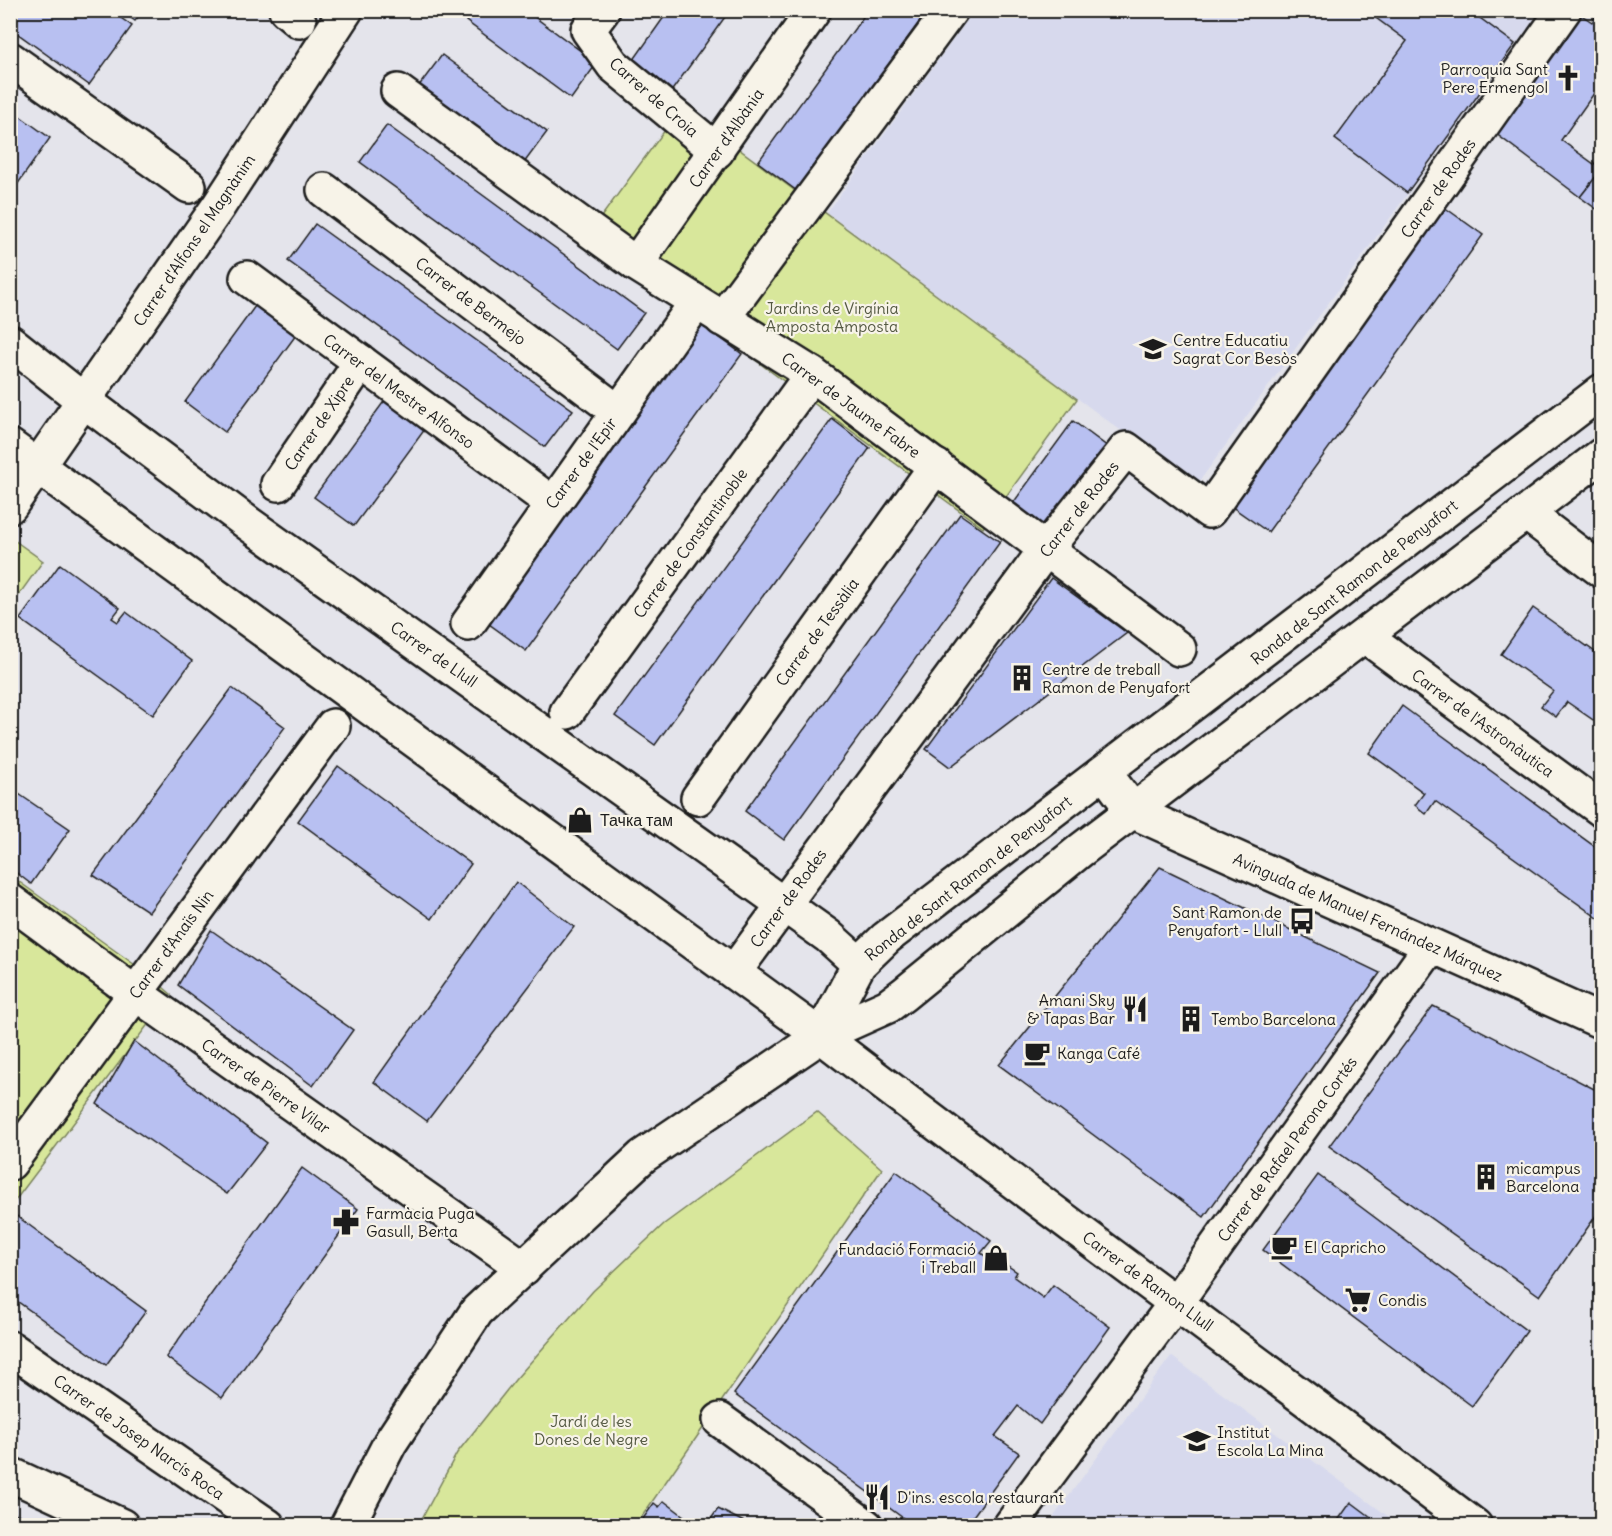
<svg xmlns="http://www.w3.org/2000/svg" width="1612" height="1536" font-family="Delius,sans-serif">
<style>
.built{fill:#d7d9ed}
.green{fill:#d8e79b;stroke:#7a825c;stroke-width:1.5}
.building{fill:#b8c0f1;stroke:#1c1c1c;stroke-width:1.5}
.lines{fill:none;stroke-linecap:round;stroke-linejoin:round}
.minor-casing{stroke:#1c1c1c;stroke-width:38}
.major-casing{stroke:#1c1c1c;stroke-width:38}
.minor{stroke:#f7f3e8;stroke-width:33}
.major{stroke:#f7f3e8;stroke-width:33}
.tram{stroke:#1c1c1c;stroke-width:1.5}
.labels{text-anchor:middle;stroke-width:4.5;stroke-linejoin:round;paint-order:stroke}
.poi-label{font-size:16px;fill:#1c1c1c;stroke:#f7f3e8;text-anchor:start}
.street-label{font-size:16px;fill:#1c1c1c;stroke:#f7f3e8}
.park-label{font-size:16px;fill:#545942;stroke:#f7f3e8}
</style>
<rect width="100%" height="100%" fill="#e4e4eb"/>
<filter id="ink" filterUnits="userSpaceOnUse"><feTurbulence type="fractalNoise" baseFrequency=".0167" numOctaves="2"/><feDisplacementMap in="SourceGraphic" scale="12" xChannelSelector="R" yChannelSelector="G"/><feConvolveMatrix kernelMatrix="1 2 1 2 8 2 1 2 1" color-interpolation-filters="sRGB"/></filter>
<g filter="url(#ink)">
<g class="built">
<polygon points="974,11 1540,11 1196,486 827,213"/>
<polygon points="1171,1356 1400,1525 1047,1526"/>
</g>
<g class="green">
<polygon points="682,107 1077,399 983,528 587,236"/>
<polygon points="11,538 43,561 11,606"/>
<polygon points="11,876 149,975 171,994 11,1206"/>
<polygon points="817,1112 882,1169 636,1525 418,1526 457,1453 515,1380 593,1291 664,1224"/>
</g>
<g class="building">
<polygon points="10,10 143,10 135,21 124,13 121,18 132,26 89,85 10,28"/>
<polygon points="474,10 525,10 597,63 571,99 466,21"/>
<polygon points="669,10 730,10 668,96 628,68"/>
<polygon points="868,10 928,10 797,191 758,162"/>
<polygon points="1365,10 1469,10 1515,44 1407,193 1335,139 1407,41"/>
<polygon points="1598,13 1602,16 1602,82 1561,140 1594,164 1602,156 1602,169 1580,197 1495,133 1580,14 1592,22"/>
<polygon points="442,55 547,132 521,167 415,91"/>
<polygon points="10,109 50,138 10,195"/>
<polygon points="387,125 644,313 617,349 360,162"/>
<polygon points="1602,169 1602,213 1580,197"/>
<polygon points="1444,207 1483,235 1268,532 1228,504"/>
<polygon points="315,224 573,410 545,447 288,261"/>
<polygon points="258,302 299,331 225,432 185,402"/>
<polygon points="701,324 742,354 526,651 485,621"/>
<polygon points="388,396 428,425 354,526 314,497"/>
<polygon points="832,419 870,448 655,745 615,716"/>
<polygon points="1073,421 1108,447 1040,540 1005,514"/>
<polygon points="960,514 1000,542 784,840 745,811"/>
<polygon points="60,564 120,608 112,618 118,622 126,612 192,661 153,715 20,619"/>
<polygon points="1051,578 1127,633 950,767 926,749"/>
<polygon points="1533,608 1602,657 1602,726 1567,702 1556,717 1541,706 1553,691 1501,654"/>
<polygon points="232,688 285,727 149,912 93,875"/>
<polygon points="1402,706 1602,852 1602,921 1435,801 1426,814 1415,805 1424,793 1369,753"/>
<polygon points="338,766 471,864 432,919 298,821"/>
<polygon points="10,788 70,829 31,884 10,868"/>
<polygon points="1160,867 1380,973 1204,1217 999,1065"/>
<polygon points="516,882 574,927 427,1121 374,1082"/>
<polygon points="211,930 353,1030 313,1086 178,985"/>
<polygon points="1433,1006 1602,1093 1602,1207 1540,1296 1329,1146"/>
<polygon points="134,1041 267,1143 227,1194 97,1104"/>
<polygon points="302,1168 358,1209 222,1398 166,1357"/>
<polygon points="896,1171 991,1241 981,1253 988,1258 990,1254 1017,1272 1014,1277 1043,1298 1053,1285 1110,1327 1040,1424 1018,1406 995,1436 1019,1453 966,1526 914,1526 734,1394"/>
<polygon points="1318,1175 1527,1331 1472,1406 1263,1250"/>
<polygon points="14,1214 146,1311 106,1365 10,1296 10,1220"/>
<polygon points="664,1501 697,1526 638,1526 654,1503 659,1507"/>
<polygon points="1351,1502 1383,1526 1334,1526"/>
<polygon points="718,1509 750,1525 706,1526"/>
</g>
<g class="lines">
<g class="minor-casing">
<g id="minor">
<polyline points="286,10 299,21"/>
<polyline points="603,10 588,30 613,65 717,151"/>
<polyline points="10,59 189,186"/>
<polyline points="398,91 636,264 812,374 1179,649"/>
<polyline points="324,190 618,412"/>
<polyline points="636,264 814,10"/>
<polyline points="247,278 552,503"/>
<polyline points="722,319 951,10"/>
<polyline points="10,342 83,400 249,524 828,936 859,964"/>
<polyline points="278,484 361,362"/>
<polyline points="10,506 218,207 346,10"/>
<polyline points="1526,513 1602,571"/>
<polyline points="468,624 696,303"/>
<polyline points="1365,636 1602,810"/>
<polyline points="567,712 812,374"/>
<polyline points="1104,772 1134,812 1602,1022"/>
<polyline points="698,798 936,466"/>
<polyline points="10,901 135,993 524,1268"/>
<polyline points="734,972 1046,549 1126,449 1209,511 1564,10"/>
<polyline points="821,1036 859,964 886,938 1602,391"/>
<polyline points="821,1036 888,1006 904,994 1081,850 1602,455"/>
<polyline points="10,1163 333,726"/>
<polyline points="10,1348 268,1526"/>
<polyline points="720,1420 866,1526"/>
<polyline points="1010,1526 1177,1301 1431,946"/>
</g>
</g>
<g class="major-casing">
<g id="major">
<path d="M10,446L821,1036C1037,1202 1257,1362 1475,1526"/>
<polyline points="10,1474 122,1526"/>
<polyline points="347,1526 390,1443 477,1311 643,1156 821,1036"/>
</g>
</g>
<use href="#minor" class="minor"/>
<use href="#major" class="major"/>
<polyline class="tram" points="10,1511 41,1526"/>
</g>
</g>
<defs>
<g id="church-bare" transform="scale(2.07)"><path d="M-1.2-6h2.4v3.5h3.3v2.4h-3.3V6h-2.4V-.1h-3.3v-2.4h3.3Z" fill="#1c1c1c" stroke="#f7f3e8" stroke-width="2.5" paint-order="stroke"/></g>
<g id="school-bare" transform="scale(2.07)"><path d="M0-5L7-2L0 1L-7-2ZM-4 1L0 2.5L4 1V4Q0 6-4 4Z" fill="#1c1c1c" stroke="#f7f3e8" stroke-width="2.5" paint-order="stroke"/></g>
<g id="building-bare" transform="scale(2.07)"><path d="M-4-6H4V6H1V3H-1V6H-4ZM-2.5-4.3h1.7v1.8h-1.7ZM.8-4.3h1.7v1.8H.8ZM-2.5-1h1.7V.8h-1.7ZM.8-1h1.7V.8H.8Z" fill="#1c1c1c" stroke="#f7f3e8" stroke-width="2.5" paint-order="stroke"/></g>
<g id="shop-bare" transform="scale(2.07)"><path d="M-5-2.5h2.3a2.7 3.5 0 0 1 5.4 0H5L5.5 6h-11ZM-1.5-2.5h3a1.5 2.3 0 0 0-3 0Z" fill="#1c1c1c" stroke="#f7f3e8" stroke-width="2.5" paint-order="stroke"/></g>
<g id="bus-bare" transform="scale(2.07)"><path d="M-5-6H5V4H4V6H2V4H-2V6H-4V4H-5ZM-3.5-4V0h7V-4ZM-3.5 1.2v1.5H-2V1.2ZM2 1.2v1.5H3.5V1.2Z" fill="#1c1c1c" stroke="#f7f3e8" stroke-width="2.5" paint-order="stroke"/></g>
<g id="restaurant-bare" transform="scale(2.07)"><path d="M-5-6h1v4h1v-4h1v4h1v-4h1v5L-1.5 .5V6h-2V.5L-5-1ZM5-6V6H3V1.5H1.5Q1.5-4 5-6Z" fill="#1c1c1c" stroke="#f7f3e8" stroke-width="2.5" paint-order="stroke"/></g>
<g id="cafe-bare" transform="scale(2.07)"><path d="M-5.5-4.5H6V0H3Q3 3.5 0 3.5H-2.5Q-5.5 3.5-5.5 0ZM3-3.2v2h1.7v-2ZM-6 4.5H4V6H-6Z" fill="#1c1c1c" stroke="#f7f3e8" stroke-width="2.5" paint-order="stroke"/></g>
<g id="pharmacy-bare" transform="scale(2.07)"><path d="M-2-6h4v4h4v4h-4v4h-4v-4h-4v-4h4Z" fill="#1c1c1c" stroke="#f7f3e8" stroke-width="2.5" paint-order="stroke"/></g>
<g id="supermarket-bare" transform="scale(2.07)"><path d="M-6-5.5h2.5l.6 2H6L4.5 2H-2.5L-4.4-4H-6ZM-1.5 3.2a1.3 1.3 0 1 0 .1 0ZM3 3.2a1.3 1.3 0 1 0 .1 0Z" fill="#1c1c1c" stroke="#f7f3e8" stroke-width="2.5" paint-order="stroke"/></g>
</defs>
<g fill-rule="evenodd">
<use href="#church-bare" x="1568" y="78"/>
<use href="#school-bare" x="1153" y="349"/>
<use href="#building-bare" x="1022" y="678"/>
<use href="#shop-bare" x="580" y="820"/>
<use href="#bus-bare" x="1302" y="921"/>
<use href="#restaurant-bare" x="1135" y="1009"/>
<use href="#building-bare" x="1191" y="1019"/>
<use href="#cafe-bare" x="1037" y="1053"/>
<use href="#building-bare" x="1486" y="1177"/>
<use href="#pharmacy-bare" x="346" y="1222"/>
<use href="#cafe-bare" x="1284" y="1247"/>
<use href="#shop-bare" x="996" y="1258"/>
<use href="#supermarket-bare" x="1358" y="1300"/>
<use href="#school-bare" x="1197" y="1441"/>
<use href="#restaurant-bare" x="877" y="1497"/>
</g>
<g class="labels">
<g class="poi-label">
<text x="1548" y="75" text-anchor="end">Parroquia Sant<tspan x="1548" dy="18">Pere Ermengol</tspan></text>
<text x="1173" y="346">Centre Educatiu<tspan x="1173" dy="18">Sagrat Cor Besòs</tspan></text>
<text x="1042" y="675">Centre de treball<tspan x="1042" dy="18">Ramon de Penyafort</tspan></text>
<text x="600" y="826">Тачка там</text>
<text x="1282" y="918" text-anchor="end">Sant Ramon de<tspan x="1282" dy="18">Penyafort - Llull</tspan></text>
<text x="1115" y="1006" text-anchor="end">Amani Sky<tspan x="1115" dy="18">&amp; Tapas Bar</tspan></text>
<text x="1211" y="1025">Tembo Barcelona</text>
<text x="1057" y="1059">Kanga Café</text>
<text x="1506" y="1174">micampus<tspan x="1506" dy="18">Barcelona</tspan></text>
<text x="366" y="1219">Farmàcia Puga<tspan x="366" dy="18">Gasull, Berta</tspan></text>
<text x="1304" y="1253">El Capricho</text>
<text x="976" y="1255" text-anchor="end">Fundació Formació<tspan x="976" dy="18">i Treball</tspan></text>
<text x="1378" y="1306">Condis</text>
<text x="1217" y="1438">Institut<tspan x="1217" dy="18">Escola La Mina</tspan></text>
<text x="897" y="1503">D'ins. escola restaurant</text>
</g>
<g class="street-label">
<text transform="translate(654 97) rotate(41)" y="6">Carrer de Croia</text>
<text transform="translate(726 138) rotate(-55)" y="6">Carrer d'Albània</text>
<text transform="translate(1438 188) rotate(-55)" y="6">Carrer de Rodes</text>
<text transform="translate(194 240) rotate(-56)" y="6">Carrer d'Alfons el Magnànim</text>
<text transform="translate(471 301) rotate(37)" y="6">Carrer de Bermejo</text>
<text transform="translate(399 391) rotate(36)" y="6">Carrer del Mestre Alfonso</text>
<text transform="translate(851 405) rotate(36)" y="6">Carrer de Jaume Fabre</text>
<text transform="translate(319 423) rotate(-56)" y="6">Carrer de Xipre</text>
<text transform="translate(581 463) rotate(-54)" y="6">Carrer de l'Epir</text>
<text transform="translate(1079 509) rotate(-52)" y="6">Carrer de Rodes</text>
<text transform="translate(690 543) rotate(-54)" y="6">Carrer de Constantinoble</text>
<text transform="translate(1354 582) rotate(-38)" y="6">Ronda de Sant Ramon de Penyafort</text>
<text transform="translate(817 632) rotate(-54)" y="6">Carrer de Tessàlia</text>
<text transform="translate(434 654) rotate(35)" y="6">Carrer de Llull</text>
<text transform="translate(1483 723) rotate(36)" y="6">Carrer de l'Astronàutica</text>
<text transform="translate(968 878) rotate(-38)" y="6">Ronda de Sant Ramon de Penyafort</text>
<text transform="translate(788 898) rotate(-54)" y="6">Carrer de Rodes</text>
<text transform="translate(1368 917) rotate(24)" y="6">Avinguda de Manuel Fernández Márquez</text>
<text transform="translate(171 944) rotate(-54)" y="6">Carrer d'Anaïs Nin</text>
<text transform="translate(266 1086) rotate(35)" y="6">Carrer de Pierre Vilar</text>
<text transform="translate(1287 1149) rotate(-54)" y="6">Carrer de Rafael Perona Cortés</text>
<text transform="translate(1148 1281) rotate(36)" y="6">Carrer de Ramon Llull</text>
<text transform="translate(139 1437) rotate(35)" y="6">Carrer de Josep Narcís Roca</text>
</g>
<g class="park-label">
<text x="832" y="314">Jardins de Virgínia<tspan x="832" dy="18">Amposta Amposta</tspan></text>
<text x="591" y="1427">Jardí de les<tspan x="591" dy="18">Dones de Negre</tspan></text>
</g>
</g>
<rect width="1612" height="1536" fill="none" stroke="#f7f3e8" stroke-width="36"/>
<rect x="18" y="18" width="1576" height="1500" fill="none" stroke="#1c1c1c" stroke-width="2" filter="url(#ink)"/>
</svg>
